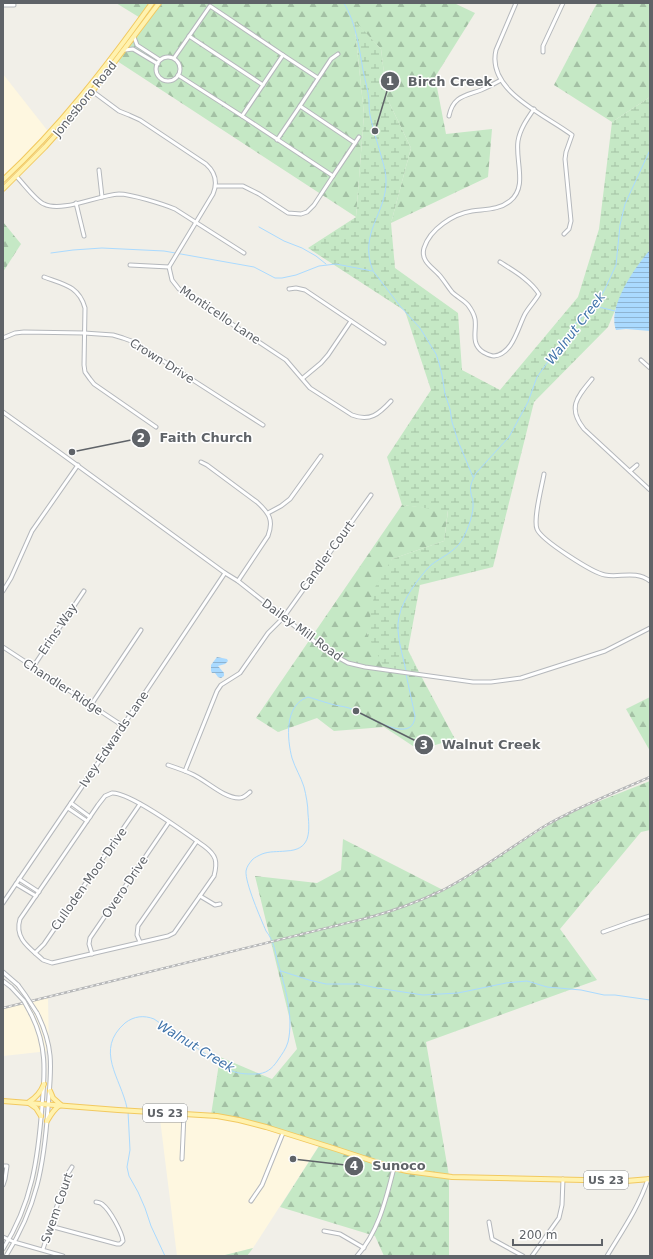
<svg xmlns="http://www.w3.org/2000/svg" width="653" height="1259" font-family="'DejaVu Sans',sans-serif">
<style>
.commercial{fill:#fef7e0}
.forest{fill:url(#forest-firs)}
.wetland{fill:url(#wetland-marsh)}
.water{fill:url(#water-rules)}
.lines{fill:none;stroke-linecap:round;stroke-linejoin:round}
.stream{stroke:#aadaff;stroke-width:1}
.minor-casing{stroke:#b5b8bc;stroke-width:5}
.major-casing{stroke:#f2c960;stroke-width:6}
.minor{stroke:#fff;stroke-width:3}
.major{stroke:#fff2af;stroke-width:4}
.rail-casing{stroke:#b6b7b8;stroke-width:2.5}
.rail{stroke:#fff;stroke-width:1;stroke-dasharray:3;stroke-linecap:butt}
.minor-bridge-casing{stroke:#b5b8bc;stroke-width:5;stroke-linecap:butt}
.minor-bridge{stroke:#fff;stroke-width:3}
.labels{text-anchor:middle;stroke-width:3;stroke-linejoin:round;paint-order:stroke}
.shield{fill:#fff;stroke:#8f9295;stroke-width:1}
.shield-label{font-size:11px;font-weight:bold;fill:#5f6368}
.street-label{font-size:12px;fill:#5f6368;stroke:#fff}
.water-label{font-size:13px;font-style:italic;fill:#4174aa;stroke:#fff}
.leader{fill:none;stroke:#5f6368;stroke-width:1.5}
.callout-dot{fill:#5f6368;stroke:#fff;stroke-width:1.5}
.mark-label{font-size:12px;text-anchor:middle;font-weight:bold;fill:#fff}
.callout-label{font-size:13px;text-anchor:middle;font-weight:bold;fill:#5f6368;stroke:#fff;stroke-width:3;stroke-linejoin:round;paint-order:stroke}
</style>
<defs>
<pattern id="forest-firs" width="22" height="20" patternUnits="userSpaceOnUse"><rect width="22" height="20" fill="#c5e8c5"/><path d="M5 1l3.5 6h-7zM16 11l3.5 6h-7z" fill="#a3c0a4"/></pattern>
<pattern id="wetland-marsh" width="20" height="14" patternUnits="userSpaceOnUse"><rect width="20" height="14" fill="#c5e8c5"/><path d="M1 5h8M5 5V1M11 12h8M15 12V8" fill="none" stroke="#a3c0a4"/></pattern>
<pattern id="water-rules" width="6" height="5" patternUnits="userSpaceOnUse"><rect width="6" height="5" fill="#aadaff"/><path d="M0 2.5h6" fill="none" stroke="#8eb4d2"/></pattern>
</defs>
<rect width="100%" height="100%" fill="#f1efe8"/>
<g class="commercial">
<polygon points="3,74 51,135 3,182"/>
<polygon points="48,997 49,1051 3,1056 3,1008"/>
<polygon points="159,1111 228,1116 320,1144 253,1248 221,1256 177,1256"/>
</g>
<g class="forest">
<polygon points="116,3 454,3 475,13 435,77 446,134 492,129 488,177 391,223 411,148 387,98 381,49 354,21 364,114 356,217 114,59 142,19"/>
<polygon points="597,3 650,3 650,97 612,122 554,85"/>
<polygon points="3,222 21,244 3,272"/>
<polygon points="402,505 448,510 444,541 392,559 367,634 420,674 455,739 419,750 384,727 334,731 317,718 278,732 256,718"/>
<polygon points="650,697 650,751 626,709"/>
<polygon points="650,781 650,830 641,832 560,929 597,980 426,1042 449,1176 449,1256 384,1256 375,1236 280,1207 319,1146 266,1128 211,1115 220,1057 272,1079 297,1049 255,876 317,883 341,870 343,839 443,890 567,814"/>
<polygon points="253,1248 247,1256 221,1256"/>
</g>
<polygon class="wetland" points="354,20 381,49 387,98 411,148 391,223 395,268 458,313 462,370 500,390 578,297 599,229 612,122 650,97 650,257 621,296 608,327 534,402 493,567 420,585 408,650 420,674 386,671 367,634 376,585 392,559 444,541 448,511 402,505 387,457 431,390 405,311 308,248 356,217 364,114"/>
<g class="water">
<path d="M650,250V331L626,329L616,330C607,307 635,267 650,250Z"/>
<polygon points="217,657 227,659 228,661 225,664 218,666 224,673 224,676 221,678 218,677 215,673 212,673 211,671 211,665"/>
</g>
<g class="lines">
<g class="stream">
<path d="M344,3C356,23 359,47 363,70C365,80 368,90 369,100C369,105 369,110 370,115C373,130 378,144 382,159C384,166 386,173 386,180C387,214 358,232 373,271L400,306L420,328L436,354L439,363L442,375L445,394L450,409L452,422L458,441L473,477"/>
<polyline points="259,227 284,241 302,248 316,256 326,264"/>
<polyline points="51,253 73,250 102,248 164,251 254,267 275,278 282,278 296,275 319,266 336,264 372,271"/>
<polyline points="595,306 615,311"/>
<path d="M406,671C403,655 395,633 399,617C402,600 419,577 431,565C441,557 455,552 462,540C468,529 474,514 473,502C473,499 471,496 471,493C469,486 473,479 476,473L509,437L528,402L537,377L576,323L596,304L605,289L616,265L620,225L625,204L650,150"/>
<polyline points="281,971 309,980 326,984 358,984 377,988 423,995 458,993 506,983 527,981 547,987 581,990 604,995 615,995 650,1000"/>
<path d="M127,1108C121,1078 94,1050 125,1023C134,1016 144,1015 154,1019L228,1069C237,1074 245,1074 255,1074C266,1074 272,1069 278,1060C282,1054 286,1049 288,1042C294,1016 285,987 278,963C275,951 274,941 266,931C261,919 245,883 246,871C247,866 249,864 252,860C255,857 258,856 262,854C270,851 277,852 286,851C310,850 310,834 308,814C308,805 306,795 304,787C301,777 295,768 292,758C287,739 284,705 308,697C316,699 323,702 331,704C337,706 343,706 349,708C362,712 413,748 415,716L406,674"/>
<polyline points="128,1111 130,1150 127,1167 129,1176 138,1192 145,1208 151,1226 165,1256"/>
</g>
<g class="minor-casing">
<g id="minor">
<path d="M516,3L496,50C486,91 546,115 572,135L566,152L565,159L571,221L569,229L564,234"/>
<polyline points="3,5 14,5"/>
<polyline points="189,36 263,85"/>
<polyline points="134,37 137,45 160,60"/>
<polyline points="125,50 133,49 158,64"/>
<polyline points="543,52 543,46 563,3"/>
<polyline points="283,55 318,78"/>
<circle cx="168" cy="69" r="12"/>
<polyline points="174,58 210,6 283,55 242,116 178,75"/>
<path d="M88,88L119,111L129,115L140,120L206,164C215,172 218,182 213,194L169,267L172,280L179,289L286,360L310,388L352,415C370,422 379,414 391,401"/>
<polyline points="300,106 331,59 338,54"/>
<polyline points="242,116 333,176 359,137"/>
<path d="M449,116C453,96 465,96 481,90C488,87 494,84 501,80"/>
<polyline points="277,140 300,106 355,143"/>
<polyline points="99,170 102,197"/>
<path d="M16,176C23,183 36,201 44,204C62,213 98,195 119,194C131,194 163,204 175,209L244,253"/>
<polyline points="216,186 243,186 259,194 288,213 301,214 307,212 314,205 333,176"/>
<polyline points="76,203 84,236"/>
<path d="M500,262C514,271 530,280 539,294C535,301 529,307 525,314C518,327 513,354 494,356C490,356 487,354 483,352C470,343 477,331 475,319C474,314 471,309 468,305C464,300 457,297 452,292C448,287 445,282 441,277C434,268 420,262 424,248C430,229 453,214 472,211C485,209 499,210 510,201C528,187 515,161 518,141C520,129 527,119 534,109"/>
<polyline points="130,265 169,267"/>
<path d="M44,277C63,284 79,286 85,308L84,365L85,372L90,379L94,384L156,427"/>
<polyline points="289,289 296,288 305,290 384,343"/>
<polyline points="3,338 15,333 24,332 84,333 113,335 123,338 134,342 154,355 227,402 263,425"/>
<polyline points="641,360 650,368"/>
<polyline points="303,378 321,363 328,355 351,321"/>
<path d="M592,379C577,397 567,408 584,429L650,490"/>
<polyline points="3,412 59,452 225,573 238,581 325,650 348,663 365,667 473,682 491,682 521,678 605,651 650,628"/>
<path d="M201,462L207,465L257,502C269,513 274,520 268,536L238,581"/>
<polyline points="630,471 637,465"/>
<path d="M544,474C542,486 533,519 537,529C541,540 593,573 605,575C620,578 635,570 650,581"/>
<polyline points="268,513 281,506 290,499 321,456"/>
<polyline points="3,591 11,578 32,531 78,465"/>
<polyline points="3,647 123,726"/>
<polyline points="33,667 84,591"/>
<polyline points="91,705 141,630"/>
<path d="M168,765C177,768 186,771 194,775C208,782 224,798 239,798C244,798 246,795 250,792"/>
<polyline points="185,771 217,691 221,685 240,673 268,633 283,618 371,495"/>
<path d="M112,793C130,792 187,834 204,846C216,855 218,861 214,876L174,933L168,936L52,963L43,960C30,948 14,939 20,919L98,805L105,796Z"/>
<polyline points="71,803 90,817"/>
<polyline points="68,808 87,821"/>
<polyline points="19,879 39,892"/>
<polyline points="16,884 36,896"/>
<polyline points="200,896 215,905 220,904"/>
<polyline points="3,903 94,769 225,573"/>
<polyline points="603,932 631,922 650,916"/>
<polyline points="140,942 137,935 138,926 197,841"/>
<polyline points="35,953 44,944 140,804"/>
<polyline points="92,954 89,944 90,938 169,822"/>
<polyline points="3,972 18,985"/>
<polyline points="3,981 11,987"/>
<polyline points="182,1159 184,1114"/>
<polyline points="3,1166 7,1166 5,1179 3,1185"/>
<polyline points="251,1201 262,1185 283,1133"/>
<polyline points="489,1222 492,1239 523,1256"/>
<path d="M50,1226L117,1244H120L123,1241C122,1232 110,1210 102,1204C101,1203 97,1202 96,1202"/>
<polyline points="324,1231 340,1234 364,1248"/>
<polyline points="3,1237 14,1242 63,1256"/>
<path d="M3,1249C32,1203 38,1159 42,1106C45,1072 47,1045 31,1014"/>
<polyline points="43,1249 67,1175 72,1167"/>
<path d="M6,1256C37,1207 44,1165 48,1108C51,1070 55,1049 37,1013"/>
<path d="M357,1256C379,1231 386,1199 394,1168"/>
<polyline points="532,1256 559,1218 562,1205 563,1179"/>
<path d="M607,1256C622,1231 639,1207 648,1179"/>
</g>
</g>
<g class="major-casing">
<g id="major">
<path d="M3,180C60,127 107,66 152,3"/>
<polyline points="3,189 45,147 79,109 159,3"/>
<polyline points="50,1091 53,1098 61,1105"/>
<polyline points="3,1101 118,1110 217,1116 239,1120 266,1127 336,1149 394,1168 407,1171 452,1177 626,1181 650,1179"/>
<path d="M29,1102C37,1097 41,1092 44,1084"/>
<polyline points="29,1103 36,1108 41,1116"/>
<path d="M47,1121C51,1114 54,1109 60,1105"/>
</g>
</g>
<use href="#minor" class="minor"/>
<use href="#major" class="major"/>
<g class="rail-casing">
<path id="rail" d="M3,1008L367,918C393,911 418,902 443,890C478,872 510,848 543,827C577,807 614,793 650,777"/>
</g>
<use href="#rail" class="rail"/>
<g class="minor-bridge-casing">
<g id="minor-bridge">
<polyline points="18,985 26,996 37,1013"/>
<polyline points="11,987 24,1001 31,1014"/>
</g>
</g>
<use href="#minor-bridge" class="minor-bridge"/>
</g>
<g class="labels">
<g class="shield">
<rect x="143" y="1104" width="44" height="18" rx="3"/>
<rect x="584" y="1171" width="44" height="18" rx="3"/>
</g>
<g class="shield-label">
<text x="165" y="1117">US 23</text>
<text x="606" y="1184">US 23</text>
</g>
<g class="street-label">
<text transform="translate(85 99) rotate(-51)" y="4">Jonesboro Road</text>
<text transform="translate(220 315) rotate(34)" y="4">Monticello Lane</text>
<text transform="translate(162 361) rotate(32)" y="4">Crown Drive</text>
<text transform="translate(327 556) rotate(-54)" y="4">Candler Court</text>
<text transform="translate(58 629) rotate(-56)" y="4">Erins Way</text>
<text transform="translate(302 630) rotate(36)" y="4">Dailey Mill Road</text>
<text transform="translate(63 687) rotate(33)" y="4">Chandler Ridge</text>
<text transform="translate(114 739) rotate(-56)" y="4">Ivey Edwards Lane</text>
<text transform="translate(89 879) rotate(-55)" y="4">Culloden Moor Drive</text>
<text transform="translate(125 887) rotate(-56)" y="4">Overo Drive</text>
<text transform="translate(57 1208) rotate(-71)" y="4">Swem Court</text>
</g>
<g class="water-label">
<text transform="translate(575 328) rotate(-52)" y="5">Walnut Creek</text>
<text transform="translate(196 1046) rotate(31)" y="5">Walnut Creek</text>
</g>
</g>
<path class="leader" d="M375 131L390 81M72 452L141 438M356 711L424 745M293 1159L354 1166"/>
<g class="callout-dot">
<circle cx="375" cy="131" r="4"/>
<circle cx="72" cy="452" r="4"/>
<circle cx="356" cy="711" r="4"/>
<circle cx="293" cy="1159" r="4"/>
<circle cx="390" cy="81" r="10"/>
<circle cx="141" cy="438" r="10"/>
<circle cx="424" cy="745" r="10"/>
<circle cx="354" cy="1166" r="10"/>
</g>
<g class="mark-label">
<text x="390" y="85">1</text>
<text x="141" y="442">2</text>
<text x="424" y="749">3</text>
<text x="354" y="1170">4</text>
</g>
<g class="callout-label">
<text x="450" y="86">Birch Creek</text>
<text x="206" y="442">Faith Church</text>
<text x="491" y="749">Walnut Creek</text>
<text x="399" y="1170">Sunoco</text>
</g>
<rect width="653" height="1259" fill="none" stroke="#5f6368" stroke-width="8"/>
<path d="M513 1239v6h89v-6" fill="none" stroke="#5f6368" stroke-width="2"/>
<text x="519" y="1239" font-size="12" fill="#5f6368" stroke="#ffffff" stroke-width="3" paint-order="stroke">200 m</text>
</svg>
